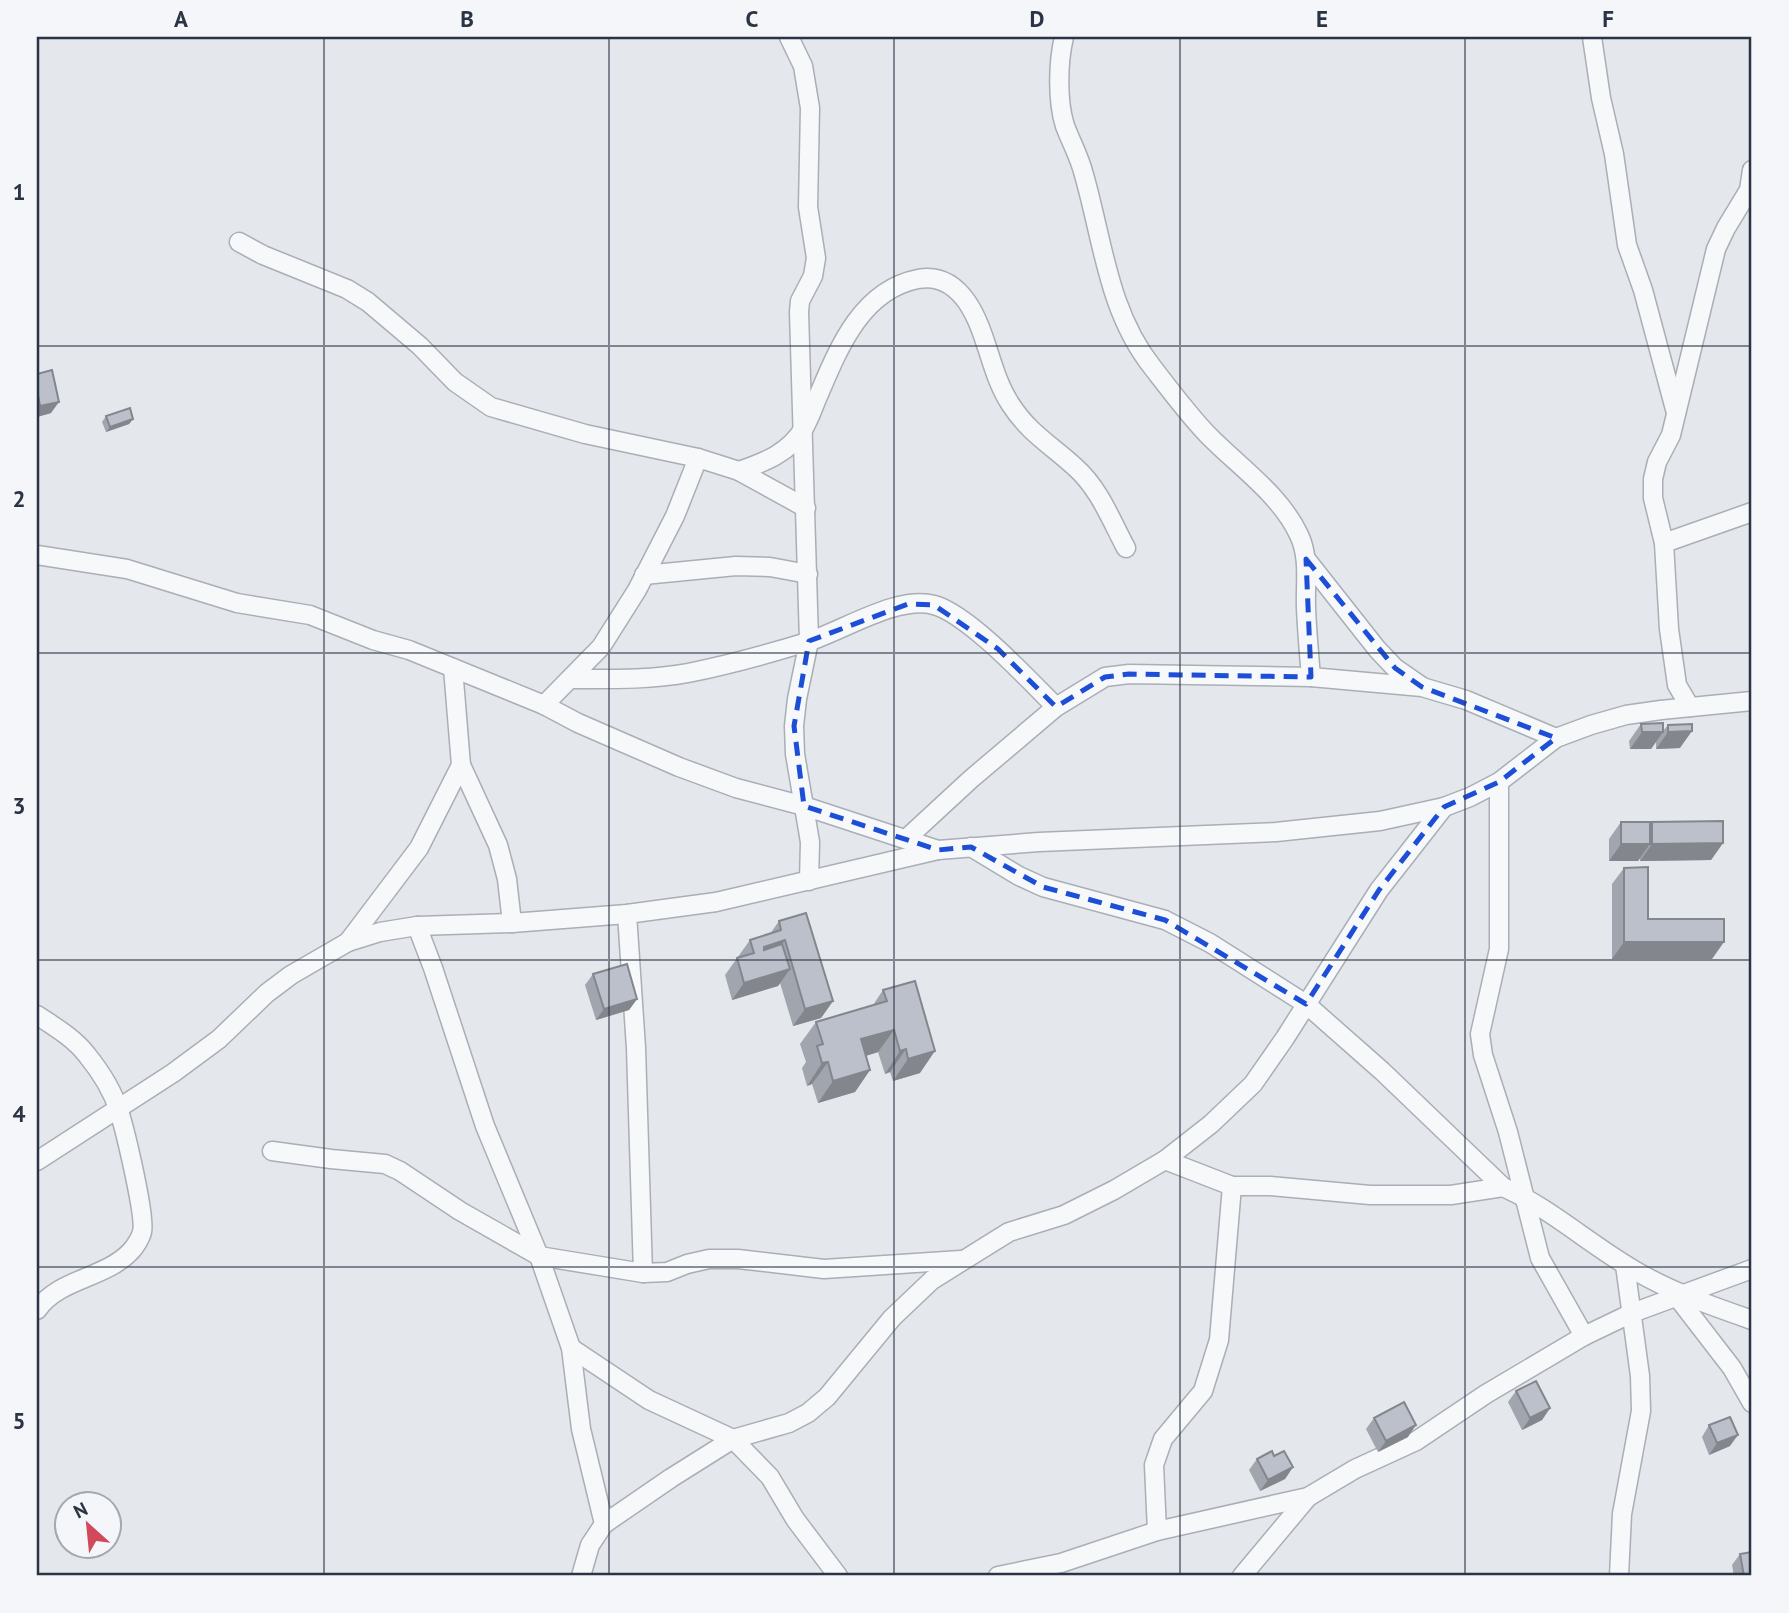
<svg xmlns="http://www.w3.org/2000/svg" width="1789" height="1613" font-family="'PT Sans',sans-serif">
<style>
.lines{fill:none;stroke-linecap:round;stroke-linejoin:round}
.street-casing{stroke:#a9aeb7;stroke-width:21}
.street{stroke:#f7f8fa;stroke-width:18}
.wall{fill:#a1a5ae}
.shaded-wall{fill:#83868d}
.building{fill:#bbc0ca;stroke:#83868d;stroke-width:2}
.marked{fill:none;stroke:#1d4ed8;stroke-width:5;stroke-dasharray:14 9;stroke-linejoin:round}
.grid{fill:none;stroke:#2b3445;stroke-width:2;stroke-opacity:0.55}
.neatline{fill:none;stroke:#2b3445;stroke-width:2.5}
.grid-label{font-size:23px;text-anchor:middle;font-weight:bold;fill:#2b3445}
</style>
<rect width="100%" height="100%" fill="#e4e7ec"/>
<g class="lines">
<g class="street-casing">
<g id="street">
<polyline points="789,37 803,66 810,108 808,207 816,258 813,276 800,301 799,312 809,641 797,699 794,726 795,754 810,842 809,881"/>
<path d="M1064,37C1058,62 1057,101 1065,126C1071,142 1080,158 1084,175C1103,241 1108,312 1153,368C1170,390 1188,414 1207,434C1238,466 1280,494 1299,535C1310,558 1305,584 1306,608C1307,631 1309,654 1311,677"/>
<polyline points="1592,37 1601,98 1614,154 1627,245 1643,290 1676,413"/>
<polyline points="239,242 263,255 347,289 368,302 420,346 455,382 491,407 585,434 698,458 739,471 806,508"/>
<path d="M739,471C765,462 789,453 804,428C810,418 814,405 819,394C839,347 862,290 918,279C939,275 955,285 967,302C988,333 990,374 1011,405C1029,433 1051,445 1075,467C1099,488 1111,520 1126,548"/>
<polyline points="1664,543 1752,512"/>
<polyline points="37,555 127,569 237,603 310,615 373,640 409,650 544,705 578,723 679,767 736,788 804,806 938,850"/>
<polyline points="1306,559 1377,649 1395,668 1421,686"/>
<polyline points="644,575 736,566 770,567 808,574"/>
<path d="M571,679C610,679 650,680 688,673C728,665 768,654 807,642C843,631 897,595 934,605C968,614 1030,681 1056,707"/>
<polyline points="544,705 601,647 637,590 675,516 698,458"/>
<polyline points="1690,707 1677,685 1669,629 1664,543 1653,498 1653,479 1657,462 1671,435 1716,249 1726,228 1749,190 1752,170"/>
<polyline points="461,765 498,845 507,879 512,923"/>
<polyline points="1499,782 1499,949 1480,1034 1483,1055 1508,1132 1540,1258 1584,1336"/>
<polyline points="906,839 971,779 1056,707 1105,677 1129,674 1311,677 1422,687 1466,700 1556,738"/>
<path d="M971,847L1019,876L1043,887L1165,920L1210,943L1306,1004L1382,1071L1503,1187C1550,1208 1589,1244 1634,1270C1671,1292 1712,1306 1752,1320"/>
<polyline points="627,914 636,1048 643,1273"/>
<polyline points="417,926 433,968 485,1126 539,1256 571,1348 581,1429 604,1524"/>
<polyline points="348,942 419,848 461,765 453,668"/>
<path d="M37,1015C55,1027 74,1038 87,1055C100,1071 113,1092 119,1111C125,1130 146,1217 142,1232C141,1237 135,1247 131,1251C105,1279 59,1278 37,1310"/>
<polyline points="272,1151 331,1159 385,1164 400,1171 460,1211 539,1256 643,1273 667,1272 687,1264 709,1259 738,1259 824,1269 961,1260"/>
<polyline points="1165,1160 1232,1186 1270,1186 1370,1195 1451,1195 1503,1187"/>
<polyline points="37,1161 173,1073 219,1039 267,993 291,975 348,942 380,932 417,926 512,923 627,914 716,902 938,850 1039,842 1276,832 1380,821 1444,807 1470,797 1499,782 1556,738 1591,725 1626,715 1661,710 1752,701"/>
<polyline points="1678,1298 1732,1368 1752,1403"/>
<polyline points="571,1348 649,1400 733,1439 770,1477 795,1519 838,1576"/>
<polyline points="1157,1531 1154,1465 1163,1439 1203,1391 1219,1340 1232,1186"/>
<polyline points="581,1576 590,1545 604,1524 671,1478 733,1439 789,1423 808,1413 827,1397 892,1318 932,1280 1009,1232 1064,1215 1114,1190 1165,1160 1211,1124 1253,1084 1285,1038 1379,890 1444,807"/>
<polyline points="998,1576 1061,1563 1157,1531 1308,1497 1355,1469 1416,1441 1486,1394 1584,1336 1632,1313 1752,1269"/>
<polyline points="1242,1576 1308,1497"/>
<polyline points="1619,1576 1622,1514 1641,1411 1640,1376 1625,1265"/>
</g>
</g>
<use href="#street" class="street"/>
</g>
<g class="wall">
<polygon points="37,374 51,413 37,417"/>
<polygon points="106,416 133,419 129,424 106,432 102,422"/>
<polygon points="1641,724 1663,731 1668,725 1680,748 1656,749 1656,742 1651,749 1630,749 1629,741"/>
<polygon points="1621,822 1650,824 1652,822 1723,843 1711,860 1640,861 1640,858 1638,861 1609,861 1609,839"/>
<polygon points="1624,868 1648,919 1712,959 1612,959 1612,884"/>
<polygon points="779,921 833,1001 821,1018 793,1026 780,983 778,986 732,1000 725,975 750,940 770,934"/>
<polygon points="593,974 637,999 629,1010 596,1020 585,985"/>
<polygon points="883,990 920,1073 893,1081 890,1072 885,1074 878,1052 866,1056 870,1070 855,1092 818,1103 812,1084 807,1086 802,1068 806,1062 800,1044 816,1022 873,1005"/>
<polygon points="1516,1391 1550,1408 1542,1420 1522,1430 1508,1402"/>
<polygon points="1374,1418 1408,1437 1378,1452 1366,1429"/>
<polygon points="1709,1425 1730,1446 1709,1455 1702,1437"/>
<polygon points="1274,1456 1293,1467 1285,1479 1260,1491 1249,1470 1257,1459"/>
<polygon points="1740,1554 1752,1576 1734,1576 1732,1565"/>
</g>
<g class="shaded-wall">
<polygon points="59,402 51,413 37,417 37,411 40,406"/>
<polygon points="133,419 129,424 106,432 110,427"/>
<polygon points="1692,731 1680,748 1656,749 1668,732"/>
<polygon points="1642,732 1663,732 1651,749 1630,749"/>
<polygon points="1723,843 1711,860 1640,861 1652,844"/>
<polygon points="1621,844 1650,844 1638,861 1609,861"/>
<polygon points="785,940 773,957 752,964 764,947"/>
<polygon points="1624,942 1724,942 1712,959 1612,959"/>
<polygon points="790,969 778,986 732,1000 744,983"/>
<polygon points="637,999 629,1010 596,1020 604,1009"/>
<polygon points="833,1001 821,1018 793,1026 805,1009"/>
<polygon points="894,1030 878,1052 846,1062 861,1039"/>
<polygon points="906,1049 890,1072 885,1074 900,1051"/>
<polygon points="935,1051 920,1073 893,1081 908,1059"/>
<polygon points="828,1062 812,1084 807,1086 822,1063"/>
<polygon points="870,1070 855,1092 818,1103 833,1081"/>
<polygon points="1550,1408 1542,1420 1522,1430 1530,1418"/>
<polygon points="1416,1425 1408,1437 1378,1452 1386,1441"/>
<polygon points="1738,1435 1730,1446 1709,1455 1717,1443"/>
<polygon points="1293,1467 1285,1479 1260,1491 1268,1480"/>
</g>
<g class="building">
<polygon points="52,370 59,402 40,406 37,390 37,374"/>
<polygon points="130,408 133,419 110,427 106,416"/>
<polygon points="1663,723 1663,732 1642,732 1641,724"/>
<polygon points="1692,724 1692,731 1668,732 1668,725"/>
<polygon points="1723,821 1723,843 1652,844 1652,822"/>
<rect x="1621" y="822" width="29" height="22"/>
<polygon points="1648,867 1648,919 1724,919 1724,942 1624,942 1624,868"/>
<polygon points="806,913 833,1001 805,1009 785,940 764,947 764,950 782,944 790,969 744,983 737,958 754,953 750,940 781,930 779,921"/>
<polygon points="627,964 637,999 604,1009 593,974"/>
<polygon points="915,981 935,1051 908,1059 906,1049 900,1051 894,1030 861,1039 870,1070 833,1081 828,1062 822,1063 817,1046 823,1044 816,1022 887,1001 883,990"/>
<polygon points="1536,1381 1550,1408 1530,1418 1516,1391"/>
<polygon points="1404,1402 1416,1425 1386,1441 1374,1418"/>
<polygon points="1730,1417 1738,1435 1717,1443 1709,1425"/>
<polygon points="1272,1451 1274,1456 1284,1451 1293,1467 1268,1480 1257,1459"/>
<polygon points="1752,1552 1752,1576 1744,1576 1740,1554"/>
</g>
<path class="marked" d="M1306,559L1395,668L1422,687L1556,738L1499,782L1444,807L1379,890L1306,1004L1165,920L1043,887L971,847L938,850L804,806L794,726L809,641L908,604L934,605L998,649L1056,707L1105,677L1129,674L1311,677Z"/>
<path class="grid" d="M324,37V1576M609,37V1576M894,37V1576M1180,37V1576M1465,37V1576M37,346H1752M37,653H1752M37,960H1752M37,1267H1752"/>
<rect width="1789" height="1613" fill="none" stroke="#f4f6f9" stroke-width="77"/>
<g transform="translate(88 1525) rotate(333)"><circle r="33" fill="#f4f6f9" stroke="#a4a8b1" stroke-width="2"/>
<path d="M0-5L12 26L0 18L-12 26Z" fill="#d1495b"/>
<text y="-10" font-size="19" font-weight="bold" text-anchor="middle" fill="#2b3445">N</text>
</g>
<rect x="38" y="38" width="1712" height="1536" class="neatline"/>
<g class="grid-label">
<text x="181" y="27">A</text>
<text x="467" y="27">B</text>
<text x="752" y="27">C</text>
<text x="1037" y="27">D</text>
<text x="1322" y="27">E</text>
<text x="1608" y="27">F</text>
<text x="19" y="200">1</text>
<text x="19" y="507">2</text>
<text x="19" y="814">3</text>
<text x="19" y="1122">4</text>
<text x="19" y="1429">5</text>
</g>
</svg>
